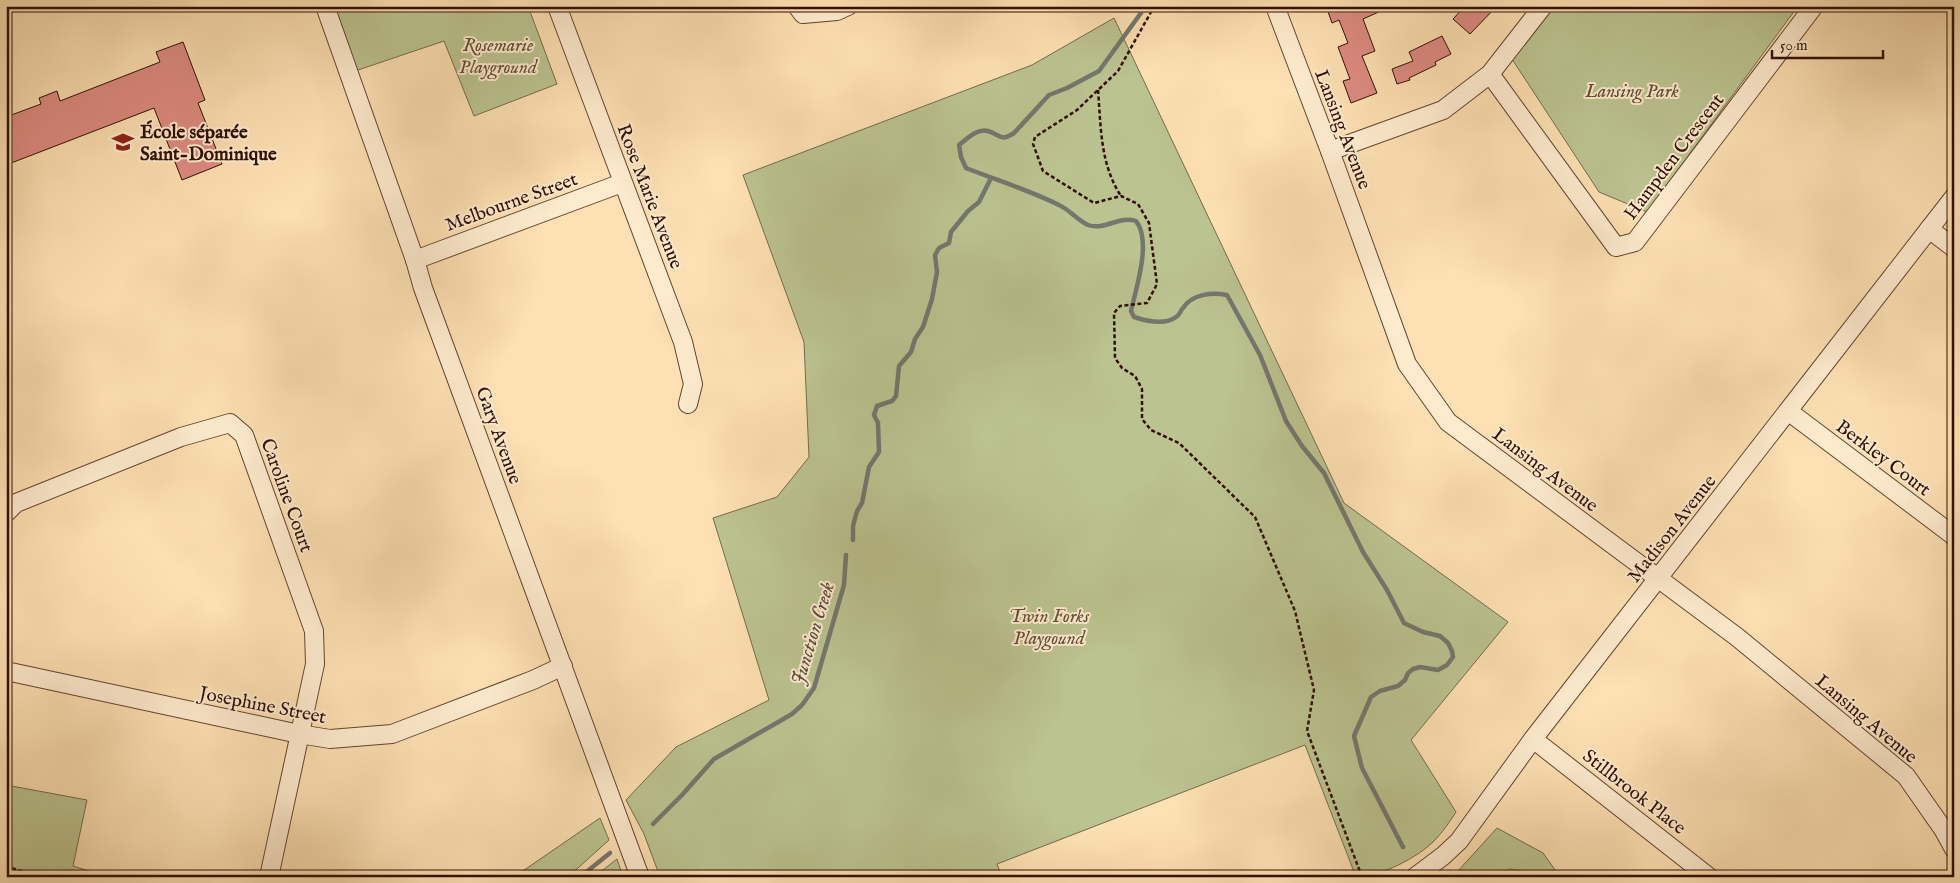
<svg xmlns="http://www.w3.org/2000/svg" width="1960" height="883" font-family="'IM FELL English',serif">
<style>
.green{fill:#bbc390;stroke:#766a4a}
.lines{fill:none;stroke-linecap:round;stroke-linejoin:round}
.stream{stroke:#74776e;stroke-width:4.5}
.building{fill:#dd8b81;stroke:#301005}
.minor-casing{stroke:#634430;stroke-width:20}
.path{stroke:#301005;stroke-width:2.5;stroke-dasharray:4 2.5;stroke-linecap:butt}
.minor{stroke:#feebce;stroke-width:18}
.labels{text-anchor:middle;stroke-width:4;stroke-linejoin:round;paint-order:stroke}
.park-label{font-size:19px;font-style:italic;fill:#614f36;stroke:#feebce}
.street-label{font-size:19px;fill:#301005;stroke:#feebce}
.poi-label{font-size:19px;font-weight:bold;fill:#301005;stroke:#feebce;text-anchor:start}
.water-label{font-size:20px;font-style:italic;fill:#584c42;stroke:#feebce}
</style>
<rect width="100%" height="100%" fill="#fde0b3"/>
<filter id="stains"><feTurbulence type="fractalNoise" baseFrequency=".004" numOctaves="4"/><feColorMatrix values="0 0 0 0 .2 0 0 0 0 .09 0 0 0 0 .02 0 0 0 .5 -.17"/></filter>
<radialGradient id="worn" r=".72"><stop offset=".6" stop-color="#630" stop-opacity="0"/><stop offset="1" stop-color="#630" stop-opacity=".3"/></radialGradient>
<g class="green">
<polygon points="331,6 528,6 557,84 474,116 444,41 355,71"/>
<polygon points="1544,6 1798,6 1647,212 1599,192 1508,53"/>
<path d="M1114,18L1344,503L1508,622L1411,740L1456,812C1450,821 1443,832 1435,840C1419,857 1380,877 1356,877L1305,745L997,864L1002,877H660L644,834L626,800L676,747L769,700L713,518L777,497L809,457L804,342L743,175L1032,65Z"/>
<polygon points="6,785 87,800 73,866 99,874 99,877 6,877"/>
<polygon points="600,818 609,840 568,877 514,877"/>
<polygon points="1497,828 1543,853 1560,877 1534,877 1531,873 1510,869 1496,877 1449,877 1457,872"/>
<polygon points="617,859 623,877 594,877"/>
</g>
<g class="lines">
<g class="stream">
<path d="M1146,6L1099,71L1067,88L1049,95L1014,133C1000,142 1001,135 988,131C977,128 967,139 959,145L961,157L966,168C996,180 1029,190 1059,205C1070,210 1077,220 1088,225C1105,231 1119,215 1136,221C1152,241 1136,288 1131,311L1134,317C1146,321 1165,325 1176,317C1180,315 1180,311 1183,308C1192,294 1212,292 1227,295L1260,355L1286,421L1302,446L1324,473L1363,552L1387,590L1404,623L1423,632L1440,636L1448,643L1452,651L1453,657L1447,665L1438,670L1420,667L1413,669L1408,673L1405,680L1398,686L1380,691L1371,697L1354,736L1362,768L1403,847"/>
<polyline points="853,540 853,526 857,511 862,503 869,467 879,452 878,423 874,415 877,406 892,401 896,396 899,366 911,352 915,339 923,327 932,299 937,272 935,255 939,248 949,243 951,232 968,211 979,202 991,178"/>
<polyline points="653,824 682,795 714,759 792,714 802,705 814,688 844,585 846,555"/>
<polyline points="580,877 610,853"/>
<polyline points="1509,877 1515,875 1520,877"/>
</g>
</g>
<g class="building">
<polygon points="1326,6 1392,6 1363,19 1375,51 1362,56 1377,93 1351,103 1343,81 1350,79 1338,47 1348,43 1339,20 1332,23"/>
<polygon points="1465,6 1497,6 1470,34 1453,19"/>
<polygon points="1442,36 1451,54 1435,62 1436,65 1409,78 1410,80 1397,84 1392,69 1413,61 1409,52"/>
<polygon points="183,42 205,100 198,103 222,164 182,180 154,108 6,165 6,117 41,104 39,98 57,91 60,101 160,62 156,52"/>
</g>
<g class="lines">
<g class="minor-casing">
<g id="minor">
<polyline points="325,6 415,260 423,288 640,877"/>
<polyline points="557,6 683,342 693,384 688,404"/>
<polyline points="797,6 803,14 837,11 848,6"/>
<polyline points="1275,6 1330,151 1407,364 1448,422 1737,637 1906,776 1943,829 1954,849"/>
<polyline points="1490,74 1616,247 1635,242 1814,6"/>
<polyline points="1330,151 1443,110 1490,74 1543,6"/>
<polyline points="1929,229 1954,248"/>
<polyline points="415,260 622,183"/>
<polyline points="1788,411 1954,536"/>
<polyline points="6,513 16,503 181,437 230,423 244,435 314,631 315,664 269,877"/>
<polyline points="6,671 299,734 330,739 392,734 533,680 563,666"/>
<polyline points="1533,739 1709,877"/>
<polyline points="1415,877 1443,856 1459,841 1533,739 1954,197"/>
</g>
</g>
<g class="path">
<polyline points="1156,6 1151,12 1118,71 1077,110 1035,137 1033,144 1043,171 1094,203 1121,196 1138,204 1149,223 1157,284 1147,303 1120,306 1114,313 1115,358 1122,368 1135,376 1142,389 1142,419 1151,430 1179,443 1255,517 1295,611 1314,690 1307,731 1362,877"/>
<path d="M1098,90C1101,127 1100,164 1121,196"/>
<polyline points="6,866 39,877"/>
</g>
<use href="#minor" class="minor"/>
</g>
<defs>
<g id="school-bare" transform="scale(1.725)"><path d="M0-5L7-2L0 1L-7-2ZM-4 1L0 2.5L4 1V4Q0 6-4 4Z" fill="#8f2418" stroke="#feebce" stroke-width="2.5" paint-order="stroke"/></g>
</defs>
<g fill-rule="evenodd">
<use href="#school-bare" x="123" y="142"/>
</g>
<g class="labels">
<g class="park-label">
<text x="498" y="51">Rosemarie<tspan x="498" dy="22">Playground</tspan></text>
<text x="1632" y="97">Lansing Park</text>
<text x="1049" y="622">Twin Forks<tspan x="1049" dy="22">Playgound</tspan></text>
</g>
<g class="street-label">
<text transform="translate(1344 129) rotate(69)" y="7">Lansing Avenue</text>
<text transform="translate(1673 156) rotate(-53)" y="7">Hampden Crescent</text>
<text transform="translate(651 196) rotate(69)" y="7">Rose Marie Avenue</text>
<text transform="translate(511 201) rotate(-20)" y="7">Melbourne Street</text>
<text transform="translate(500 435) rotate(70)" y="7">Gary Avenue</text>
<text transform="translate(1884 457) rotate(37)" y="7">Berkley Court</text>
<text transform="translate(1546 469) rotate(37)" y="7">Lansing Avenue</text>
<text transform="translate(288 495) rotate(70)" y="7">Caroline Court</text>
<text transform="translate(1671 528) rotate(-52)" y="7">Madison Avenue</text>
<text transform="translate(263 704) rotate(11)" y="7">Josephine Street</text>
<text transform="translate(1867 718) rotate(40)" y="7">Lansing Avenue</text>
<text transform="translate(1635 791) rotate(38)" y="7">Stillbrook Place</text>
</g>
<g class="poi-label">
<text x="140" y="138">École séparée<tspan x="140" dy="22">Saint-Dominique</tspan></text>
</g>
<g class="water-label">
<text transform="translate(812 633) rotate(-73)" y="7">Junction Creek</text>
</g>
</g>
<rect width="1960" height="883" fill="none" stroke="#fde0b3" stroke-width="25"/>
<rect x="8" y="8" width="1945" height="868" fill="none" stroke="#301005" stroke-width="2.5"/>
<rect x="12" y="12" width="1935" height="858" fill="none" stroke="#301005"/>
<path d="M1772 50v8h111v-8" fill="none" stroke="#301005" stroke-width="2.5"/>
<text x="1780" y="50" font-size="15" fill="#301005" stroke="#feebce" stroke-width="4" paint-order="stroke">50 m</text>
<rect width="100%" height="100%" filter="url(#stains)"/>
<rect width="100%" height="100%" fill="url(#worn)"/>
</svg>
